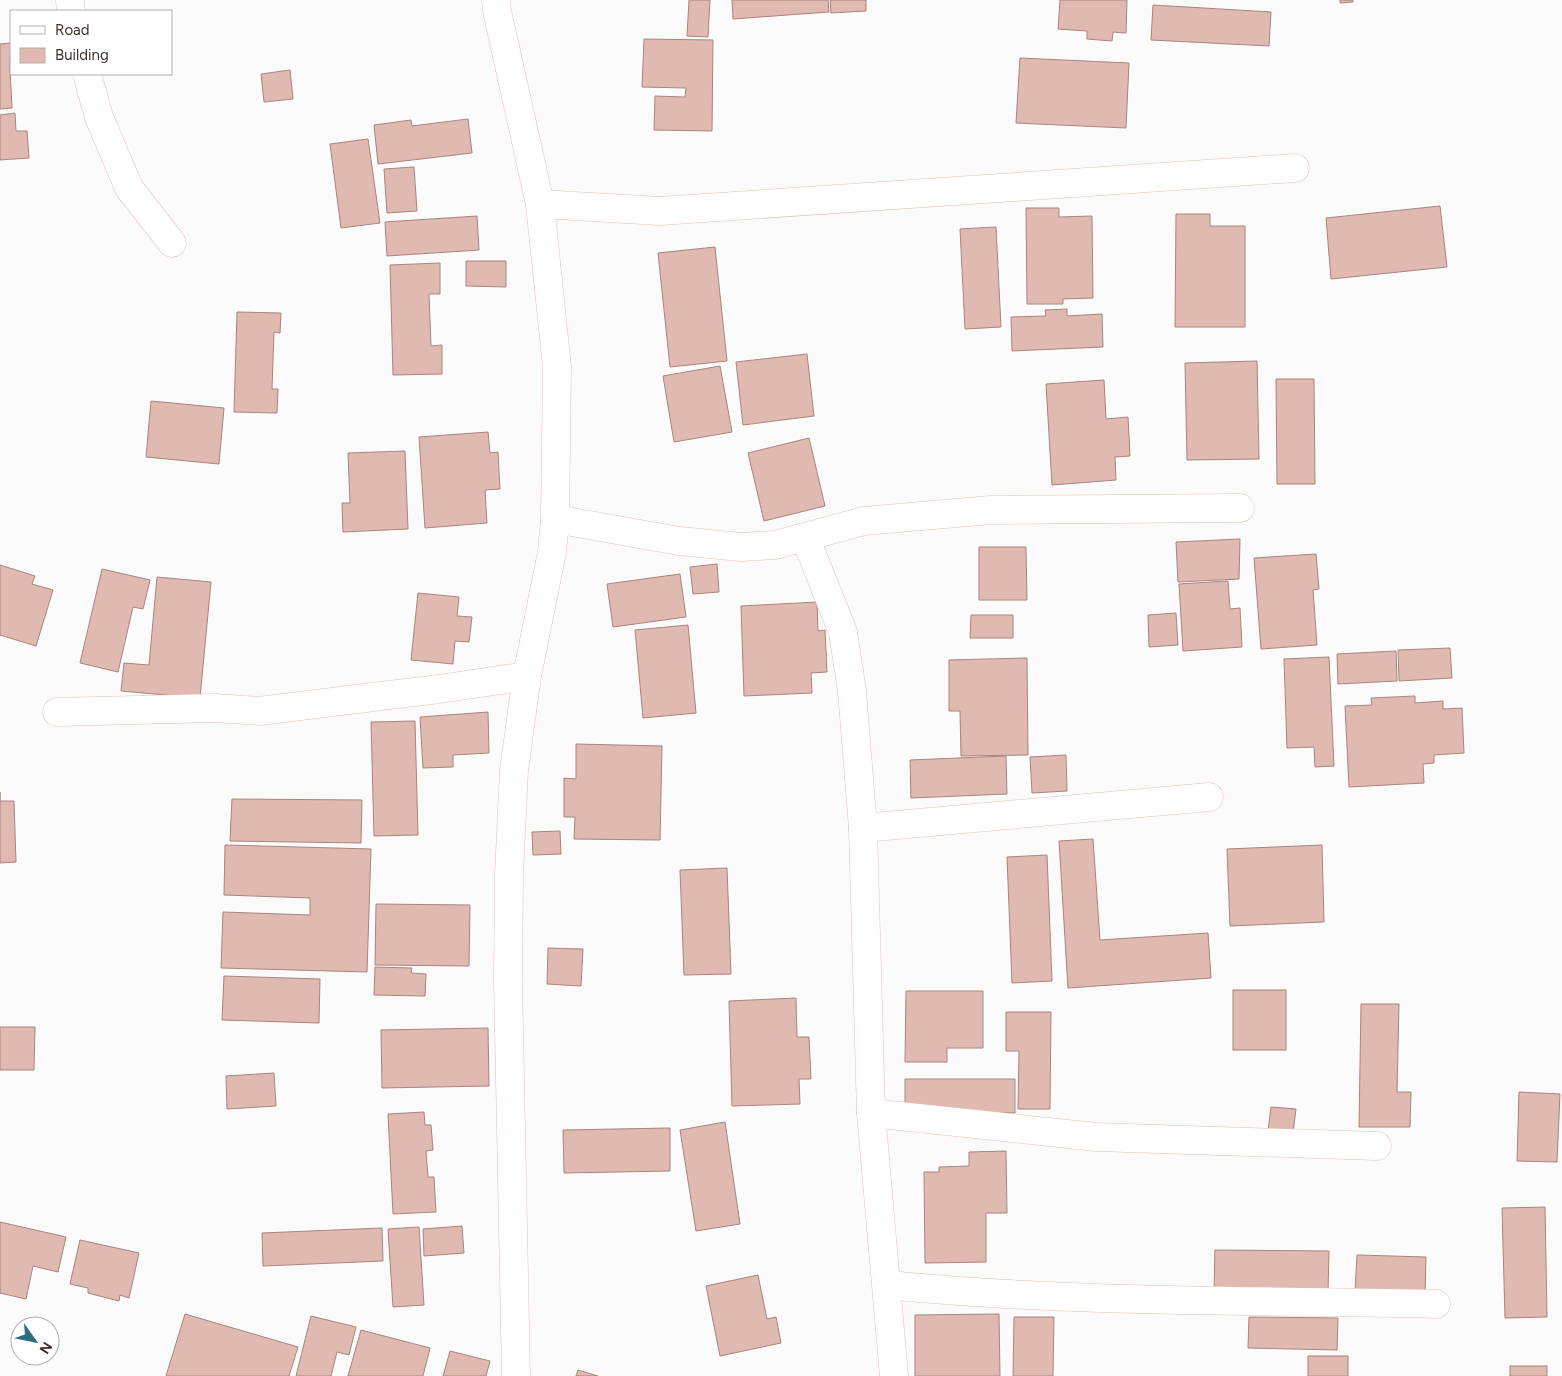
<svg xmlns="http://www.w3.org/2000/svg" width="1562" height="1376" font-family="Figtree,sans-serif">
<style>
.building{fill:#e0b9b1;stroke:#a8847d}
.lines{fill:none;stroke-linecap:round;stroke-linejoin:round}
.minor-casing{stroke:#e5beb6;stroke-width:29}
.minor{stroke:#fff;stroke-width:28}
</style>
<rect width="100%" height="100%" fill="#fbfbfb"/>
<g class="building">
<polygon points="689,0 710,0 708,37 687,36"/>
<polygon points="732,0 828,0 829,12 733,19"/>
<polygon points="830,0 866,0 866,11 831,13"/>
<polygon points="1060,0 1127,0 1126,33 1113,32 1112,41 1087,39 1087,31 1058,29"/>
<polygon points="1340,0 1353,0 1353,2 1340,3"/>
<polygon points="1153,5 1271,12 1269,46 1151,40"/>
<polygon points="644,39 713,40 712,131 654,130 655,96 685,97 686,88 642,87"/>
<polygon points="11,43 10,68 12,108 0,109 0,44"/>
<polygon points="1020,58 1129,63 1126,128 1016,123"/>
<polygon points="290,70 293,99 264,102 261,74"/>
<polygon points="15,113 16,131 27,131 29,158 0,160 0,115"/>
<polygon points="468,119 472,153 378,164 374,125 411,120 412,126"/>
<polygon points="368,139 380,223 341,228 330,144"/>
<polygon points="414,167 417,211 387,213 384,169"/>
<polygon points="1440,206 1447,267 1331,279 1326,218"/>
<polygon points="1026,208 1059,208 1059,217 1092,216 1093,298 1063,299 1063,304 1027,304"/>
<polygon points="1176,214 1210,214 1210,226 1245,226 1245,327 1175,327"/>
<polygon points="477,216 479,250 387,256 385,222"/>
<polygon points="996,227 1001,327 965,329 960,229"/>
<polygon points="715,247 727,361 670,367 658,253"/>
<polygon points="466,261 506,261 506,287 466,286"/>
<polygon points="440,263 440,294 429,294 431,346 442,345 442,374 393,375 390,265"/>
<polygon points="1067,309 1067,316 1102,314 1103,347 1012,351 1011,317 1046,316 1045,310"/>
<polygon points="237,312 281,313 280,333 274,332 272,389 278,389 277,413 234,412"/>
<polygon points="807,354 814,416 743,425 736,362"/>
<polygon points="1257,361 1259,459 1187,460 1185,363"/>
<polygon points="720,366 732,432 674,442 663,376"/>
<polygon points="1276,379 1314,379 1315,484 1277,484"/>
<polygon points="1104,380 1106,419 1128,417 1130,456 1115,457 1116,480 1052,485 1046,384"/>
<polygon points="151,401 224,408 219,464 146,457"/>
<polygon points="488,432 490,453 498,452 500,489 485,490 487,523 425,528 419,437"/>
<polygon points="809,438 825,506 764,521 748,453"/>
<polygon points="405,451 408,529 343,532 342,503 350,503 348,453"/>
<polygon points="1240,539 1239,579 1178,582 1176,542"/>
<polygon points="979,547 1026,547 1027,600 979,600"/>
<polygon points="1316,554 1319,589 1313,590 1317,645 1261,649 1254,558"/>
<polygon points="717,564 719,592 693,594 690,567"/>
<polygon points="0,565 35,576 32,584 53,590 36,646 0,635"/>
<polygon points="102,569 150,580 143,609 133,607 118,672 80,663"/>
<polygon points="680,574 686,617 613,627 607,584"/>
<polygon points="157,577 211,582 200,698 121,691 124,663 149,665"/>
<polygon points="1228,581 1230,609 1240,608 1242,647 1183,651 1179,584"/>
<polygon points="418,593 459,597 457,616 472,617 469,642 455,641 453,664 411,660"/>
<polygon points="817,602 818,631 825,630 827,672 811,673 812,693 744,696 741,606"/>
<polygon points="1176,613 1178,645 1149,647 1148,615"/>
<polygon points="971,615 1013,615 1013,638 970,638"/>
<polygon points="688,625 696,713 643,718 635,630"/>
<polygon points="1450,648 1452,678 1399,681 1398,650"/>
<polygon points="1396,651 1397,681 1338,684 1337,654"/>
<polygon points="1329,657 1334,766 1315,767 1314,747 1287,748 1284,659"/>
<polygon points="1027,658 1028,755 961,756 960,711 949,711 949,660"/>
<polygon points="1415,696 1415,703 1443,701 1443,709 1462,708 1464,753 1434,755 1434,763 1423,764 1424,783 1349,787 1345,706 1372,705 1371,698"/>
<polygon points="488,712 489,753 453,755 453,767 423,768 420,717"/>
<polygon points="415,721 418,835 374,836 371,722"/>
<polygon points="576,744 662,746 660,840 574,839 575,817 564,817 564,778 576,779"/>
<polygon points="1066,755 1067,791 1032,793 1030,757"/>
<polygon points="1006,756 1007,794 911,798 910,760"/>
<polygon points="0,792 0,801 14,801 16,862 0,863"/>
<polygon points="232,799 362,800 361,843 230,841"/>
<polygon points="560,831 561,854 533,855 532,832"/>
<polygon points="1093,839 1100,940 1208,933 1211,978 1068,988 1059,841"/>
<polygon points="225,845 371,849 367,972 221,968 223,912 310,915 310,898 224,895"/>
<polygon points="1322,845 1324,922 1230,926 1227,849"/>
<polygon points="1047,855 1052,981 1012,983 1007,857"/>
<polygon points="727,868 731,974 684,975 680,870"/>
<polygon points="376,904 470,905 469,966 375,965"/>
<polygon points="548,948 583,949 581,986 547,984"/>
<polygon points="375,967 412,968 411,973 426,974 425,996 374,995"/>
<polygon points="224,976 320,979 319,1023 222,1020"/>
<rect x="1233" y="990" width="53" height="60"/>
<polygon points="906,991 983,991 983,1048 947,1048 947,1062 905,1062"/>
<polygon points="796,998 797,1037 809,1037 811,1079 799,1079 800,1104 732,1106 729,1001"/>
<polygon points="1361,1004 1399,1004 1397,1092 1411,1092 1410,1127 1359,1127"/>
<polygon points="1006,1012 1051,1012 1050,1109 1018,1109 1019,1051 1006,1051"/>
<polygon points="0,1027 35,1027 34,1070 0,1070"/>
<polygon points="488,1028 489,1086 382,1088 381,1030"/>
<polygon points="274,1073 276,1106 227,1109 226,1076"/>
<polygon points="905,1079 1015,1079 1015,1113 905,1112"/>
<polygon points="1519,1092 1560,1094 1557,1162 1517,1161"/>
<polygon points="1271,1107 1296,1109 1293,1133 1268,1131"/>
<polygon points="424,1112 425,1125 431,1125 433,1150 426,1151 428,1177 434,1177 436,1212 393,1214 388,1114"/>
<polygon points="725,1122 740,1224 696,1231 680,1130"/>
<polygon points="670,1128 670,1171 564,1173 563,1130"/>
<polygon points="1006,1151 1007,1213 986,1213 986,1262 925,1263 924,1172 939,1172 939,1167 969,1166 969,1152"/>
<polygon points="1545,1207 1547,1317 1505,1318 1502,1208"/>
<polygon points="0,1222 66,1237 58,1272 33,1266 26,1299 0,1293"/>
<polygon points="462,1226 464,1253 424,1256 423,1229"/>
<polygon points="419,1227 424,1305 393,1307 388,1229"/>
<polygon points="382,1228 383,1261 263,1266 262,1233"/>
<polygon points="80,1240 139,1253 129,1298 120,1295 119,1301 88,1293 88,1288 70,1284"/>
<polygon points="1215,1250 1329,1251 1328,1293 1214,1292"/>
<polygon points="1357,1255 1426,1257 1425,1294 1355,1292"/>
<polygon points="758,1275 767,1319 776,1317 781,1343 720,1356 706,1286"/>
<polygon points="185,1314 298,1347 289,1376 166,1376"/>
<polygon points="999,1314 1000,1376 915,1376 915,1315"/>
<polygon points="311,1316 356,1327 349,1355 337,1352 331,1376 296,1376"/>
<polygon points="1014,1317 1054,1317 1053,1376 1013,1376"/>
<polygon points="1249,1317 1338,1318 1337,1350 1248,1348"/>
<polygon points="361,1330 430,1348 423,1376 348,1376"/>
<polygon points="450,1351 490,1361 486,1376 443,1376"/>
<rect x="1308" y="1356" width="40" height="20"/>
<rect x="1510" y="1366" width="37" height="10"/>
<polygon points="578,1370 598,1376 576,1376"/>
</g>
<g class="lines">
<g class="minor-casing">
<g id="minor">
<polyline points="70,0 71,11"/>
<polyline points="496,0 497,11 540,204 557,367 555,519 552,552 527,676 514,770 509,874 508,980 516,1376"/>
<polyline points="87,74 99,117 129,188 172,243"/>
<polyline points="540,204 660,211 1295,168"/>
<polyline points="555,519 679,541 741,547 775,545 864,521 991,510 1240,508"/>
<polyline points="805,537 843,632 852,691 863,828 871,1113 894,1376"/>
<polyline points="57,712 214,708 259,711 439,689 527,676"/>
<polyline points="863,828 1209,797"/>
<polyline points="871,1113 1096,1137 1377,1146"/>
<path d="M888,1285C1070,1303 1253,1300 1436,1304"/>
</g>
</g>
<use href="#minor" class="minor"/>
</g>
<rect x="10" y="10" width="162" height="65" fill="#ffffff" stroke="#b3adab"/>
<rect x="20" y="26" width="25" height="8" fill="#ffffff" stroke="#b3adab"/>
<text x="55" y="35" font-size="15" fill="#41312e">Road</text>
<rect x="20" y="48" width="25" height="15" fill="#e0b9b1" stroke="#b3adab"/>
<text x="55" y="60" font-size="15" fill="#41312e">Building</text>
<g transform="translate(35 1341) rotate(123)"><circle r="24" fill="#ffffff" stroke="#b3adab"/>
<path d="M0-4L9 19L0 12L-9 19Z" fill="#2c6e81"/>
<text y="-8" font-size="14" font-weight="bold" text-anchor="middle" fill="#41312e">N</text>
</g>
</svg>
